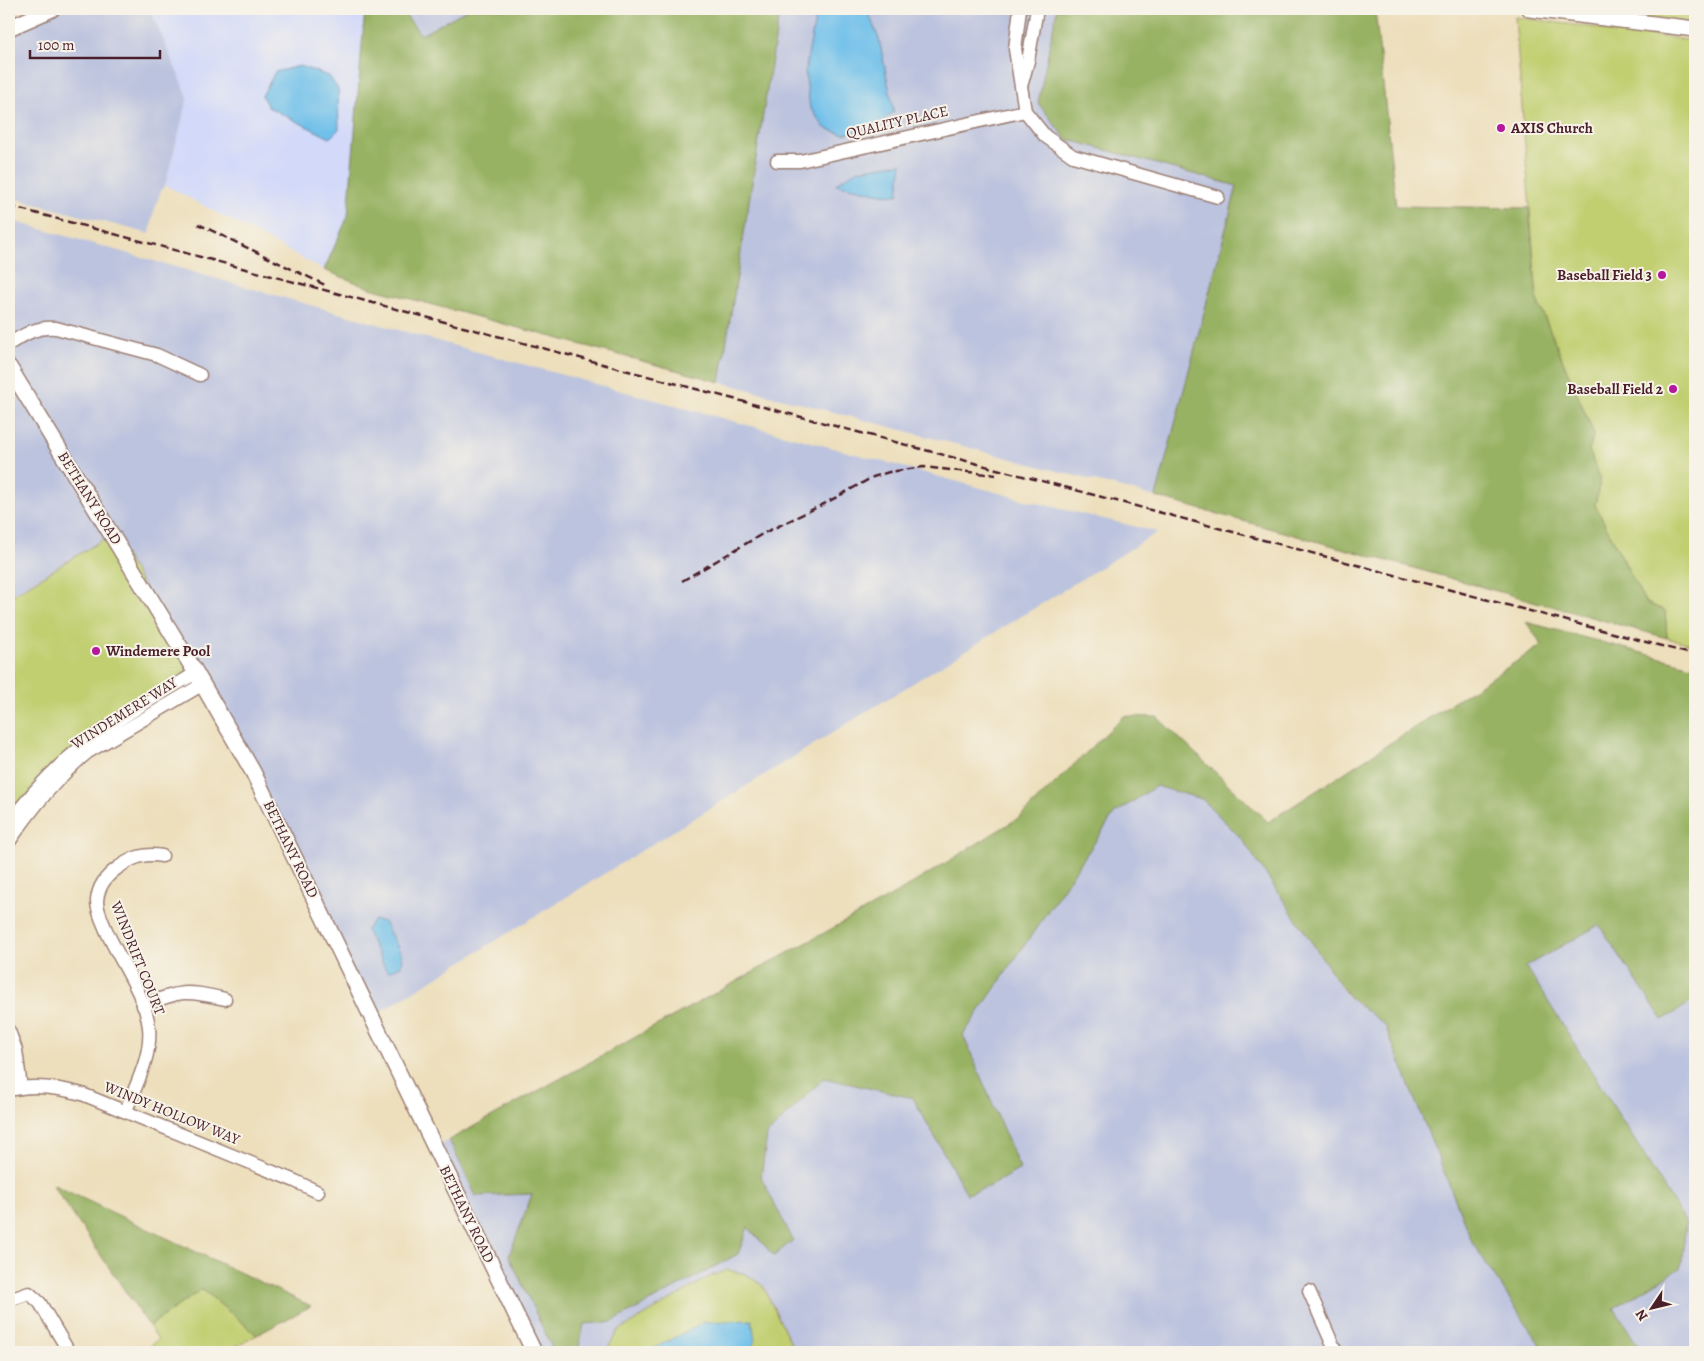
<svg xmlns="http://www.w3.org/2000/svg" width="1704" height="1361" font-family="Alegreya,serif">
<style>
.built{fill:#d2d9f9}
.industrial{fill:#bcc3de}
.green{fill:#c1cf71;stroke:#86774e}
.forest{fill:#98b263;stroke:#716847}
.water{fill:#6fc0ea;stroke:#5c708a}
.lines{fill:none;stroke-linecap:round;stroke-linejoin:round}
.minor-casing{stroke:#9c7f74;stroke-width:15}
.major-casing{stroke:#9c7f74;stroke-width:18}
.minor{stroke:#fff;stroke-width:12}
.major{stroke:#fff;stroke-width:15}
.rail{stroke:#4a1f2b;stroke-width:2.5;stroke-dasharray:8 4;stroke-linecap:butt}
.poi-dot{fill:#b5179e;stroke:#f7f3e8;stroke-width:2}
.labels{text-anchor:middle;stroke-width:4;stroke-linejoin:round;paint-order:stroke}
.street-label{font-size:15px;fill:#4a1f2b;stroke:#f7f3e8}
.poi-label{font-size:15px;font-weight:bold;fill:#4a1f2b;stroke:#f7f3e8;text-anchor:start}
</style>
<rect width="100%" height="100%" fill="#f7f3e8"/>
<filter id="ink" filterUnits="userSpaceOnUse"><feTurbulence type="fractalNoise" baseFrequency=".02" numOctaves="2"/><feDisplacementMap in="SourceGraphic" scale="10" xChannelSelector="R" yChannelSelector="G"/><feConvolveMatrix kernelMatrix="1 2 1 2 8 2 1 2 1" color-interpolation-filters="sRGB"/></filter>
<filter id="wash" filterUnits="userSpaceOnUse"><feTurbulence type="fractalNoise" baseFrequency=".0096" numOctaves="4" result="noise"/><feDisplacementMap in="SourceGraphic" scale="20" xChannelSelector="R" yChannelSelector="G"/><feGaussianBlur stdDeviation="1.12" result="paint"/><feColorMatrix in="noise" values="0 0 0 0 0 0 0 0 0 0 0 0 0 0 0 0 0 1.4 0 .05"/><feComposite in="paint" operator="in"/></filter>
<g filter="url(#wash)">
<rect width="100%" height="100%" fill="#eddfbc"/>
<polygon class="built" points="150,9 365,9 348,216 324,270 165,185 188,97"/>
<g class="industrial">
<polygon points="48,9 150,9 188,97 165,185 160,193 153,215 150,234 9,197 9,28"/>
<polygon points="401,9 468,9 421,35"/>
<polygon points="780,9 1057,9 1038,102 1066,139 1237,186 1156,497 720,382"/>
<polygon points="9,220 452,345 1029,501 1158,532 372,1017 282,830 112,534 9,596"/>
<polygon points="1156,786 1202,799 1242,839 1347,996 1385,1025 1473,1244 1545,1352 535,1352 435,1148 902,890 963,1034 1114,814"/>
<polygon points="1599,925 1663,1020 1695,1000 1695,1352 1642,1352 1614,1308 1681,1268 1526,966"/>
</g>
<g class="green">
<polygon points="1530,9 1695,9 1695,29"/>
<polygon points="1515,17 1695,41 1695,645 1667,638 1665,611 1645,602 1595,505 1600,481 1589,450 1594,434 1537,300"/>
<polygon points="112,534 196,673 133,710 21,808 9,798 9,597"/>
<polygon points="727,1270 746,1274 763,1286 795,1352 607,1352 610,1344 618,1331 711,1276"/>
<polygon points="202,1289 257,1335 226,1352 147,1352 146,1350 158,1339 149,1326"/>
</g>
<g class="forest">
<polygon points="365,9 401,9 421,35 468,9 780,9 720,382 370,288 324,270 348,216"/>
<polygon points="1057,9 1375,9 1396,206 1529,208 1537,300 1594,434 1589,450 1600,481 1595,505 1645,602 1665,611 1667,638 1156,497 1237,186 1066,139 1038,103"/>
<polygon points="1526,622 1695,667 1695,1000 1663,1020 1599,925 1526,966 1686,1223 1681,1268 1614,1308 1642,1352 1545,1352 1473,1244 1385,1025 1348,996 1242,839 1202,799 1156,786 1114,814 963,1035 1020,1169 988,1187 967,1194 913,1098 824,1078 767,1135 761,1177 793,1240 774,1256 748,1227 738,1254 612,1322 584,1324 578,1352 554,1352 509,1256 532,1194 476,1196 449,1140 902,890 1020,817 1124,716 1157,717 1268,822 1542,645"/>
<polygon points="52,1184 311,1306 257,1335 202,1289 149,1326"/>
</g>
<g class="water">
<polygon points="817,9 867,9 879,39 894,112 872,128 843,134 825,128 810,108 805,71"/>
<polygon points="300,66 329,76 338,89 339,129 330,138 268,107 262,96 275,72"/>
<polygon points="902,163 898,195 881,194 835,184 858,170"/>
<polygon points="374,920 384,922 402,955 401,966 387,972 366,930"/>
<polygon points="752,1320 755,1341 750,1352 647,1352 705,1322"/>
</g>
</g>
<g filter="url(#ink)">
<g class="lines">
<g class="minor-casing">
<g id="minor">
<polyline points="1020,9 1015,49 1025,111 1045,136 1073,156 1218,197"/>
<polyline points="1022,83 1028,61 1037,9"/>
<polyline points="777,161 800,161 1025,111"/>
<path d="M9,344C25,334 37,326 56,328L157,355L200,375"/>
<path d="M9,824C58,752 123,716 196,673"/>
<path d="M9,842C32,808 56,778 88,752L203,684"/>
<path d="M143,1006C181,990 185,990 225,999"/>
<polyline points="9,1031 16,1050 21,1088"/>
<path d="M9,1090C33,1084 57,1087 82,1094L295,1181L318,1192"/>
<path d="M126,1111C136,1084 152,1056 149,1027C145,994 119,960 106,930C102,920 97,911 97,901C98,886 107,875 119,867C133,857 145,853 162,856"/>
<polyline points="1309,1291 1336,1352"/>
<polyline points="9,1300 29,1293 40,1303 69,1352"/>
</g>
</g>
<g class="major-casing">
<g id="major">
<polyline points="1530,9 1695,29"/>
<polyline points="9,28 52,9"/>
<polyline points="9,367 196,673 253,772 534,1352"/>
</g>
</g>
<use href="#minor" class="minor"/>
<use href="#major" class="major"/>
<g class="rail">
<polyline points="9,206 1695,655"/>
<polyline points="198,224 327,286"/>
<polyline points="682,581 764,533 824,504 873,477 889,472 923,467 996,475"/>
</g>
</g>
</g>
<g class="poi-dot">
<circle cx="1501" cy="128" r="5"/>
<circle cx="1662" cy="275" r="5"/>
<circle cx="1673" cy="389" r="5"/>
<circle cx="96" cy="651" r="5"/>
</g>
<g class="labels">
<g class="street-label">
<text transform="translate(897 122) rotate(-13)" y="5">QUALITY PLACE</text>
<text transform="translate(90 498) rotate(58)" y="5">BETHANY ROAD</text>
<text transform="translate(124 713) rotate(-32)" y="5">WINDEMERE WAY</text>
<text transform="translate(291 849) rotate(64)" y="5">BETHANY ROAD</text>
<text transform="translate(138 958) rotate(68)" y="5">WINDRIFT COURT</text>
<text transform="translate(172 1113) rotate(22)" y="5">WINDY HOLLOW WAY</text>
<text transform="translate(467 1214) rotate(64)" y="5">BETHANY ROAD</text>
</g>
<g class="poi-label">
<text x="1511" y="133">AXIS Church</text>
<text x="1652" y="280" text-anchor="end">Baseball Field 3</text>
<text x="1663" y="394" text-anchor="end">Baseball Field 2</text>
<text x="106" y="656">Windemere Pool</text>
</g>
</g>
<rect width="1704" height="1361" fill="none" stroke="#f7f3e8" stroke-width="30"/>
<g transform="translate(1652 1308) rotate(235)" stroke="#f7f3e8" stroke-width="4" paint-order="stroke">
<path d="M0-4L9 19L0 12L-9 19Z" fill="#4a1f2b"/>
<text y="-8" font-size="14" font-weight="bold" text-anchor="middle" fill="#4a1f2b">N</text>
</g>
<path d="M30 50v8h130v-8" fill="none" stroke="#4a1f2b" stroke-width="2.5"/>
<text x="38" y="50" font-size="15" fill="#4a1f2b" stroke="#f7f3e8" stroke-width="4" paint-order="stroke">100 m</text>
</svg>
